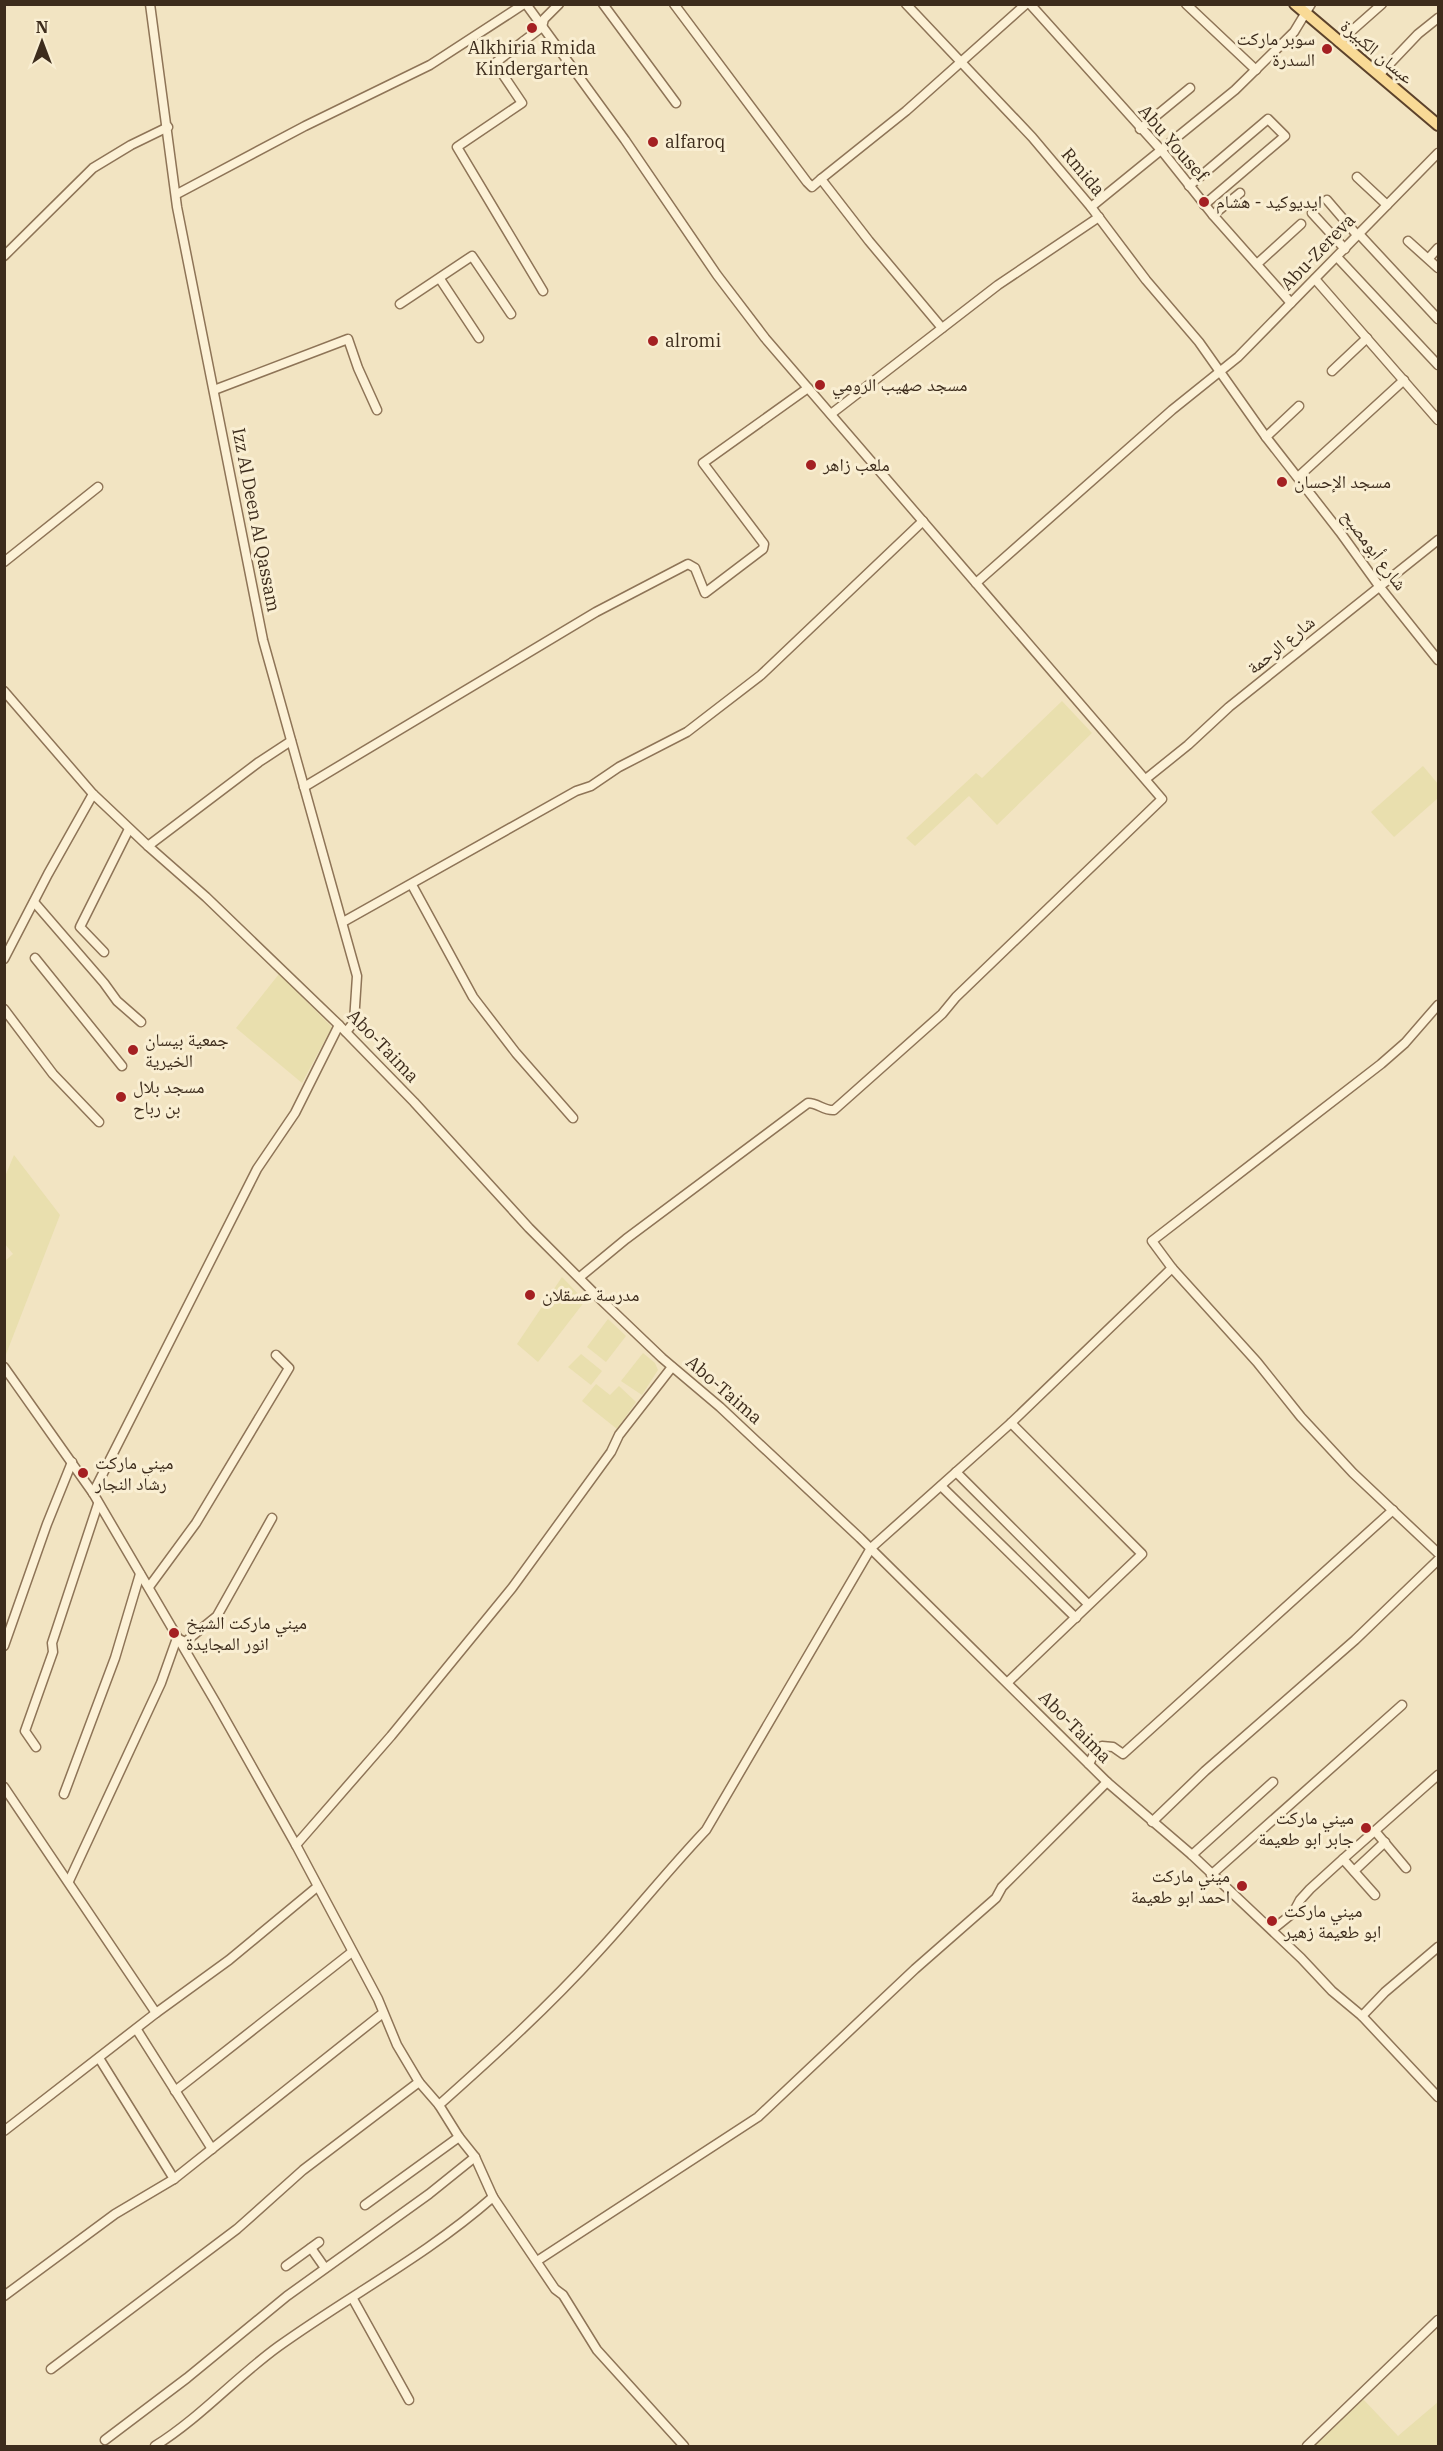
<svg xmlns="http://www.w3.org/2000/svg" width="1443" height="2451" font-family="'IBM Plex Serif','Noto Naskh Arabic',serif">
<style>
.farmland{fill:#e9dfae}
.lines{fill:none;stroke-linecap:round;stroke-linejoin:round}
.minor-casing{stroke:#8e7457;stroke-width:11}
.major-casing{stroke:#5c422b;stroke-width:14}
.minor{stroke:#fcf1d6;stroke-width:8}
.major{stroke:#f9da96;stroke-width:10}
.poi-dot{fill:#a42022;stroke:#f9eed2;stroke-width:2}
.labels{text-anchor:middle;stroke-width:6;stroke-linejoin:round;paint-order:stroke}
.poi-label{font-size:18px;fill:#3d2c1c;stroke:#f9eed2;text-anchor:start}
.street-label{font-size:18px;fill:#3d2c1c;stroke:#f9eed2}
</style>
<rect width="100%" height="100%" fill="#f2e4c2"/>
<g class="farmland">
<polygon points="1062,701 1092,733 997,825 969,796 915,846 906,838 976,773 982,778"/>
<polygon points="1423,766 1438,784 1438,798 1394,837 1371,812"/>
<polygon points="279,974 332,1027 302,1083 236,1028"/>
<polygon points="14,1155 60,1215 5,1357 5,1261 13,1254 5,1244 4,1179"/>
<polygon points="562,1277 585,1301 538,1362 517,1344"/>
<polygon points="608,1319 626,1336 606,1362 587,1347"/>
<polygon points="643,1353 655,1363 658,1370 642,1395 621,1381"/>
<polygon points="581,1354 602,1371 591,1385 568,1367"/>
<polygon points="596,1384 610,1395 619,1386 636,1402 617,1429 582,1401"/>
<polygon points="1362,2398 1398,2436 1438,2402 1438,2446 1306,2446"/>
</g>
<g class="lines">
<g class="minor-casing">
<g id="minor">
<polyline points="150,4 177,207 263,640 357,976 354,1022 346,1032"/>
<path d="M526,4L625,140L717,275L765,338L1162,799L956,997L942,1014L834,1110C824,1111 818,1103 808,1103L626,1239L580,1277"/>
<polyline points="603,4 676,103"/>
<polyline points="674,4 807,182 812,187 821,179"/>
<polyline points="906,4 1032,137 1091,207 1146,280 1199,342 1266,437 1340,532 1379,586 1438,660"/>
<polyline points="1030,4 1162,151 1213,215 1291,303"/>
<polyline points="1186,4 1256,70"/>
<polyline points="1339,42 1382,4"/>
<polyline points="1379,75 1418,34 1438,18"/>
<polyline points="1140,129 1190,88"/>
<polyline points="1357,177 1387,205"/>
<polyline points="1189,186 1268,119 1285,136 1204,205"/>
<polyline points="177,194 305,126 430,65 524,4"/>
<polyline points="1327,200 1357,235"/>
<polyline points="1091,207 1235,90 1294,32 1311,4"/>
<polyline points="1312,213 1345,249"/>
<polyline points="1213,215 1240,193"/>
<polyline points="1359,234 1438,319"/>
<polyline points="1408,241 1438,268"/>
<polyline points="4,256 93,168 131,145 168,127"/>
<polyline points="1337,257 1438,365"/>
<polyline points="1429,258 1438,248"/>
<polyline points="1257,264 1301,224"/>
<polyline points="440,279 479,338"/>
<polyline points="1315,279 1438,420"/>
<polyline points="543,291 457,147 522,103 495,63 542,27 544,19 559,4"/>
<polyline points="400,304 472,256 511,314"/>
<polyline points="942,328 869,241 821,179 906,111 1026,4"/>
<polyline points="1332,371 1367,338"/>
<polyline points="214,390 348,339 358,368 377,410"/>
<polyline points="831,414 998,285 1099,217"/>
<polyline points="1266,437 1299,406"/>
<polyline points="1298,477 1404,380"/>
<polyline points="4,562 98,487"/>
<polyline points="976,583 1172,410 1238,357 1438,153"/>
<polyline points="4,691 93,794 148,846 206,897 339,1025 414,1102 529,1228 594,1293 662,1358 720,1407 860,1538 1107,1782 1192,1855 1301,1958 1332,1991 1362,2016 1438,2097"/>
<polyline points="1147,778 1188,745 1229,707 1438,540"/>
<polyline points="304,787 596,612 688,564 695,568 705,593 763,549 764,544 703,463 808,388"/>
<polyline points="148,846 259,762 291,741"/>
<polyline points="412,885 473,997 516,1053 573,1118"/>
<polyline points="34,902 104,983 117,1001 141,1022"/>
<polyline points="343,922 576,791 591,786 619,767 687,732 761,675 923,521"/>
<polyline points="104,952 80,927 129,829"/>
<polyline points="35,958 122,1066"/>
<polyline points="4,959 48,874 93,794"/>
<polyline points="4,1009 53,1074 99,1122"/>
<polyline points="1172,1268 1257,1362 1301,1417 1353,1473 1438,1553"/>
<polyline points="4,1367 93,1493 216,1703 296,1845 378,1999 397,2045 419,2082 439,2105 459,2137 475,2157 493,2197 555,2289 563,2295 597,2350 684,2446"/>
<polyline points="956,1472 1088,1604"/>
<polyline points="941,1486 1076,1618"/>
<polyline points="93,1493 257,1169 295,1113 339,1025"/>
<polyline points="149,1587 196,1523 289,1368 276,1355"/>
<polyline points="4,1646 47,1524 72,1462"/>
<polyline points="1008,1682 1142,1554 1011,1423"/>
<polyline points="36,1747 25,1731 53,1652 52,1643 98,1504"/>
<polyline points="1089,1764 1094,1754 1102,1746 1113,1747 1123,1754 1393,1510"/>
<polyline points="4,1787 156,2013"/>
<polyline points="64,1794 115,1658 140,1574"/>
<polyline points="1152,1822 1205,1771 1355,1640 1438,1560"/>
<polyline points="1375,1831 1406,1868"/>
<polyline points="296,1845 391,1736 512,1588 611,1452 619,1435 672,1367"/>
<polyline points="1192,1855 1273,1782"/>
<polyline points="1343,1859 1438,1775"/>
<polyline points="1354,1871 1385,1842"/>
<polyline points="1211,1875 1402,1705"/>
<polyline points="69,1881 161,1683 177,1638 185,1642 217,1616 272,1518"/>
<polyline points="1272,1930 1293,1913 1300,1900 1310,1889 1343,1859 1375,1895"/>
<polyline points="1362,2016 1385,1992 1438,1947"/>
<polyline points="137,2030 212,2149"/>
<polyline points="99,2058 174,2179"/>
<polyline points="175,2091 352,1952"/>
<path d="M439,2105C494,2056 548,2007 597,1953C634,1913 668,1870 706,1830L871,1548L1011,1423L1172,1268L1152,1241L1381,1064L1405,1043L1438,1005"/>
<polyline points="4,2131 156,2013 229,1960 317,1887"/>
<polyline points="365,2205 459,2137"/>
<polyline points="311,2248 325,2268"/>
<polyline points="537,2261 758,2117 915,1969 996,1898 1002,1887 1107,1782"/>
<polyline points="286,2266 319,2242"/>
<polyline points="4,2296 115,2214 174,2179 383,2013"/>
<polyline points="353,2299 409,2400"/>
<polyline points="51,2369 237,2229 303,2170 419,2082"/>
<polyline points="105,2440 187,2378 287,2296 429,2194 475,2157"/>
<path d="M155,2446C200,2418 236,2377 279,2346C350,2295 426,2256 493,2197"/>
<polyline points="1307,2446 1438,2320"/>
</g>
</g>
<g class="major-casing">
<polyline id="major" points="1295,4 1438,125"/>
</g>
<use href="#minor" class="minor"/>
<use href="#major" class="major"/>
</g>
<g class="poi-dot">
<circle cx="532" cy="28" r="6"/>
<circle cx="1327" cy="49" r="6"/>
<circle cx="653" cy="142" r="6"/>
<circle cx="1204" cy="202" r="6"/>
<circle cx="653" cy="341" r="6"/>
<circle cx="820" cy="385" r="6"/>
<circle cx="811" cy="465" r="6"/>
<circle cx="1282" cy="482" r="6"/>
<circle cx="133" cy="1050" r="6"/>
<circle cx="121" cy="1097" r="6"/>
<circle cx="530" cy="1295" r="6"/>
<circle cx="83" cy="1473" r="6"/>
<circle cx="174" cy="1633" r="6"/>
<circle cx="1366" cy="1828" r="6"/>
<circle cx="1242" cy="1886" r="6"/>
<circle cx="1272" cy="1921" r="6"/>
</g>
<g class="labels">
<g class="poi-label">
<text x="1315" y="45" text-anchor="end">سوبر ماركت<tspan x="1315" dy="21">السدرة</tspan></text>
<text x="532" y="54" text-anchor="middle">Alkhiria Rmida<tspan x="532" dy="21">Kindergarten</tspan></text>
<text x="665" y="148">alfaroq</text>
<text x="1216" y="208">ايديوكيد - هشام</text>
<text x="665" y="347">alromi</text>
<text x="832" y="391">مسجد صهيب الرومي</text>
<text x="823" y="471">ملعب زاهر</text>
<text x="1294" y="488">مسجد الإحسان</text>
<text x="145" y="1046">جمعية بيسان<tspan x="145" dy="21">الخيرية</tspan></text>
<text x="133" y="1093">مسجد بلال<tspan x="133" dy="21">بن رباح</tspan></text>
<text x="542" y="1301">مدرسة عسقلان</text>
<text x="95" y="1469">ميني ماركت<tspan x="95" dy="21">رشاد النجار</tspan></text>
<text x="186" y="1629">ميني ماركت الشيخ<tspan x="186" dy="21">انور المجايدة</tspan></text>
<text x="1354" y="1824" text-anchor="end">ميني ماركت<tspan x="1354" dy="21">جابر ابو طعيمة</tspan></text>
<text x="1230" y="1882" text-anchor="end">ميني ماركت<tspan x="1230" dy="21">احمد ابو طعيمة</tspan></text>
<text x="1284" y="1917">ميني ماركت<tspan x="1284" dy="21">ابو طعيمة زهير</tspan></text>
</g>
<g class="street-label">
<text transform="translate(1377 52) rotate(40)" y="6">عبسان الكبيرة</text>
<text transform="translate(1173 143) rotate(49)" y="6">Abu Yousef</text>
<text transform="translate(1083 172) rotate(50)" y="6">Rmida</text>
<text transform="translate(1318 252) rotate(-46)" y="6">Abu-Zereva</text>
<text transform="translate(256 520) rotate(79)" y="6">Izz Al Deen Al Qassam</text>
<text transform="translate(1374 550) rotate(53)" y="6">شارع أبومصبح</text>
<text transform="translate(1281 645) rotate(-39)" y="6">شارع الرحمة</text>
<text transform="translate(383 1046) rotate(46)" y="6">Abo-Taima</text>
<text transform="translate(724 1390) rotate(41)" y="6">Abo-Taima</text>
<text transform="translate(1075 1727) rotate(45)" y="6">Abo-Taima</text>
</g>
</g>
<rect width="1443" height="2451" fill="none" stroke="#3d2c1c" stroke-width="12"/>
<g transform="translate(42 42)" stroke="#f9eed2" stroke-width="4.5" paint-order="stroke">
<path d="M0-4.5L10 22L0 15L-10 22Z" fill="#3d2c1c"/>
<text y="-9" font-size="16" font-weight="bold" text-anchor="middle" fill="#3d2c1c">N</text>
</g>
</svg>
